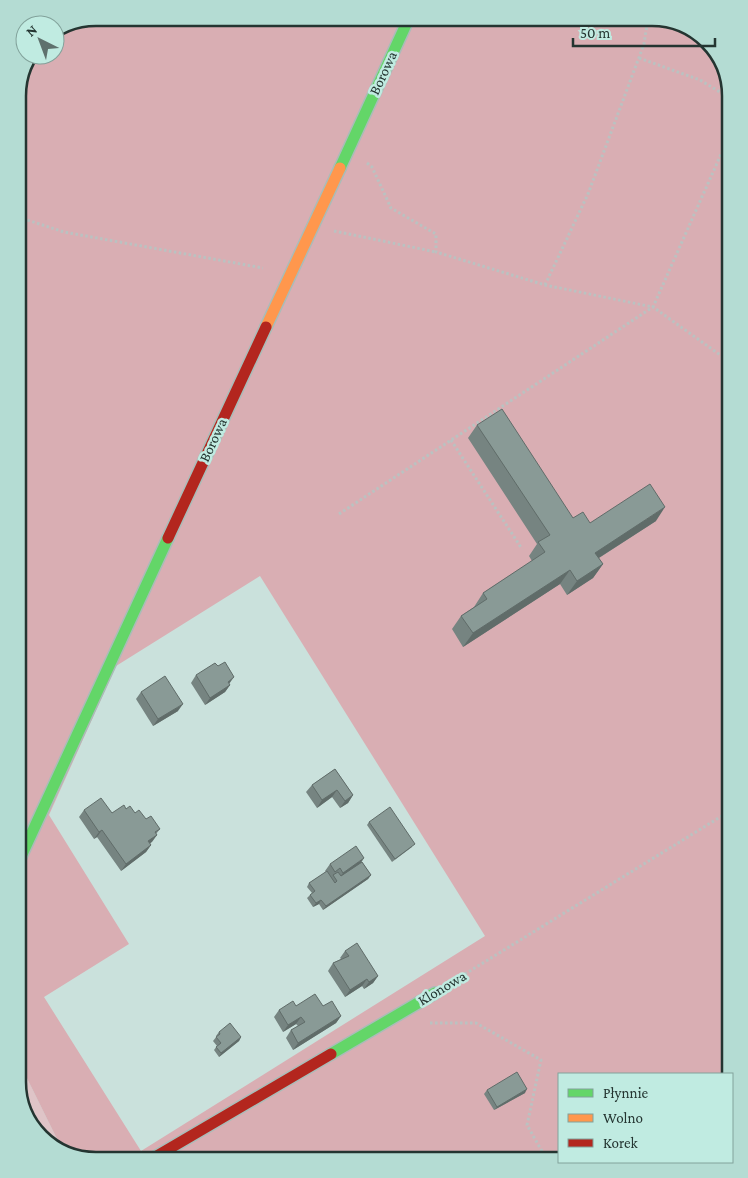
<svg xmlns="http://www.w3.org/2000/svg" width="748" height="1178" font-family="'Crimson Pro',serif">
<style>
.green{fill:#dfc4c7}
.forest{fill:#d9aeb3;fill-rule:evenodd}
.lines{fill:none;stroke-linecap:round;stroke-linejoin:round}
.fast-casing{stroke:#aabcb8;stroke-width:14}
.slow-casing{stroke:#aabcb8;stroke-width:14}
.jam-casing{stroke:#aabcb8;stroke-width:14}
.path{stroke:#bac2c1;stroke-width:3;stroke-dasharray:2.5 2.5;stroke-linecap:butt}
.fast{stroke:#63d668;stroke-width:11}
.slow{stroke:#ff974d;stroke-width:11}
.jam{stroke:#b3261e;stroke-width:11}
.wall{fill:#768481}
.shaded-wall{fill:#606c69}
.building{fill:#899a96;stroke:#606c69}
.labels{text-anchor:middle;stroke-width:5;stroke-linejoin:round;paint-order:stroke}
.street-label{font-size:15px;fill:#243531;stroke:#c0ebe1}
.rim{fill:none;stroke:#243531;stroke-width:2.5}
</style>
<rect width="100%" height="100%" fill="#cae1dc"/>
<polygon class="green" points="18,1060 63,1151 53,1147 26,1117 18,1082"/>
<path class="forest" d="M96,18H658L696,31L722,61L730,96V1074H559V1160H91L63,1151L18,1060V91L34,55H55V34ZM260,576L485,936L141,1151L44,997L129,944L49,815L116,666Z"/>
<g class="lines">
<g class="fast-casing">
<g id="fast">
<polyline points="340,168 409,18"/>
<polyline points="18,863 168,538"/>
<polyline points="331,1054 435,993"/>
</g>
</g>
<g class="slow-casing">
<polyline id="slow" points="266,327 340,168"/>
</g>
<g class="jam-casing">
<g id="jam">
<polyline points="168,538 266,327"/>
<polyline points="150,1160 331,1054"/>
</g>
</g>
<g class="path">
<polyline points="639,58 700,80 730,98"/>
<polyline points="367,163 372,167 391,208 436,234 436,252 545,285 653,307 730,134"/>
<polyline points="18,217 64,232 263,268"/>
<polyline points="334,231 436,252"/>
<polyline points="545,285 588,194 644,44 648,18"/>
<polyline points="451,440 522,549"/>
<polyline points="339,514 653,307 730,362"/>
<polyline points="452,982 730,811"/>
<polyline points="430,1023 476,1023 541,1060 527,1125 547,1160"/>
</g>
<use href="#fast" class="fast"/>
<use href="#slow" class="slow"/>
<use href="#jam" class="jam"/>
</g>
<g class="wall">
<polygon points="477,425 573,518 590,523 656,521 599,558 603,564 593,578 567,595 560,584 463,647 452,629 461,616 474,607 483,593 532,561 529,556 537,544 468,438"/>
<polygon points="196,675 230,685 225,692 205,705 191,683"/>
<polygon points="141,692 178,711 153,726 136,699"/>
<polygon points="335,769 353,795 348,803 340,808 332,797 317,808 306,792 312,785"/>
<polygon points="126,809 135,813 160,829 156,834 157,835 150,843 151,845 146,852 121,871 97,837 94,839 79,817 84,810 112,813"/>
<polygon points="369,822 412,847 392,862 367,825"/>
<polygon points="362,862 371,875 368,879 323,910 319,904 313,907 307,898 312,893 307,887 309,883 326,872 325,871 330,864"/>
<polygon points="345,951 378,976 373,983 364,989 362,986 345,997 328,971 333,963 341,959 340,958"/>
<polygon points="296,1006 323,1006 341,1016 336,1023 293,1050 286,1038 291,1030 298,1026 296,1024 283,1032 274,1017 279,1010"/>
<polygon points="219,1032 241,1037 239,1041 219,1057 214,1050 217,1046 213,1041 217,1036 216,1036"/>
<polygon points="487,1090 525,1093 494,1110 484,1094"/>
</g>
<g class="shaded-wall">
<polygon points="665,507 656,521 586,566 595,553"/>
<polygon points="603,564 593,578 567,595 577,581"/>
<polygon points="570,570 560,584 463,647 473,633"/>
<polygon points="234,677 229,684 228,682"/>
<polygon points="230,685 225,692 205,705 210,698"/>
<polygon points="183,704 178,711 153,726 158,719"/>
<polygon points="337,790 332,797 317,808 322,800"/>
<polygon points="353,795 348,803 340,808 345,801"/>
<polygon points="102,830 97,837 94,839 99,832"/>
<polygon points="157,835 152,842 143,848 148,841"/>
<polygon points="151,845 146,852 121,871 126,864"/>
<polygon points="364,858 359,866 338,880 343,873"/>
<polygon points="371,875 368,879 323,910 326,906"/>
<polygon points="321,900 319,904 313,907 316,903"/>
<polygon points="378,976 373,983 364,989 369,982"/>
<polygon points="367,979 362,986 345,997 350,990"/>
<polygon points="341,1016 336,1023 293,1050 298,1043"/>
<polygon points="301,1017 296,1024 283,1032 288,1025"/>
<polygon points="241,1037 239,1041 219,1057 221,1053"/>
<polygon points="527,1089 525,1093 494,1110 497,1107"/>
</g>
<g class="building">
<polygon points="502,409 573,518 583,512 590,523 650,484 665,507 595,553 603,564 577,581 570,570 473,633 461,616 487,599 483,593 545,552 538,542 550,535 477,425"/>
<polygon points="225,662 234,677 228,682 230,685 210,698 196,675 215,663 218,666"/>
<polygon points="165,676 183,704 158,719 141,692"/>
<polygon points="335,769 353,795 345,801 337,790 322,800 312,785"/>
<polygon points="101,798 112,813 124,805 126,809 130,806 135,813 139,810 146,819 151,816 160,829 155,832 157,835 148,841 151,845 126,864 102,830 99,832 84,810"/>
<polygon points="390,807 415,844 395,859 369,822"/>
<polygon points="356,846 364,858 343,873 340,868 335,872 330,864"/>
<polygon points="362,862 371,875 326,906 321,900 316,903 310,895 315,891 309,883 327,871 335,883 337,881 333,875 338,872 341,876"/>
<polygon points="357,943 378,976 369,982 367,979 350,990 333,963 349,956 345,951"/>
<polygon points="315,994 323,1006 332,1001 341,1016 298,1043 291,1030 305,1022 301,1017 288,1025 279,1010 293,1001 296,1006"/>
<polygon points="230,1023 241,1037 221,1053 216,1047 221,1043 216,1037 220,1034 219,1032"/>
<polygon points="517,1072 527,1089 497,1107 487,1090"/>
<polygon points="523,1157 525,1160 518,1160"/>
</g>
<g class="labels">
<g class="street-label">
<text transform="translate(383 73) rotate(-65)" y="5">Borowa</text>
<text transform="translate(213 440) rotate(-65)" y="5">Borowa</text>
<text transform="translate(442 988) rotate(-31)" y="5">Klonowa</text>
</g>
</g>
<path d="M0 0H748V1178H0ZM96 26H652A70 70 0 0 1 722 96V1082A70 70 0 0 1 652 1152H96A70 70 0 0 1 26 1082V96A70 70 0 0 1 96 26Z" fill="#b4dcd3" fill-rule="evenodd"/>
<path class="rim" d="M96 26H652A70 70 0 0 1 722 96V1082A70 70 0 0 1 652 1152H96A70 70 0 0 1 26 1082V96A70 70 0 0 1 96 26Z"/>
<rect x="558" y="1073" width="175" height="90" fill="#c0ebe1" stroke="#82a29b"/>
<rect x="568" y="1089" width="25" height="8" fill="#63d668" stroke="#82a29b"/>
<text x="603" y="1098" font-size="15" fill="#243531">Płynnie</text>
<rect x="568" y="1114" width="25" height="8" fill="#ff974d" stroke="#82a29b"/>
<text x="603" y="1123" font-size="15" fill="#243531">Wolno</text>
<rect x="568" y="1139" width="25" height="8" fill="#b3261e" stroke="#82a29b"/>
<text x="603" y="1148" font-size="15" fill="#243531">Korek</text>
<g transform="translate(40 40) rotate(318)"><circle r="24" fill="#c0ebe1" stroke="#82a29b"/>
<path d="M0-4L9 19L0 12L-9 19Z" fill="#5e716d"/>
<text y="-8" font-size="14" font-weight="bold" text-anchor="middle" fill="#243531">N</text>
</g>
<path d="M573 38v8h142v-8" fill="none" stroke="#243531" stroke-width="2.5"/>
<text x="580" y="38" font-size="15" fill="#243531" stroke="#c0ebe1" stroke-width="4" paint-order="stroke">50 m</text>
</svg>
